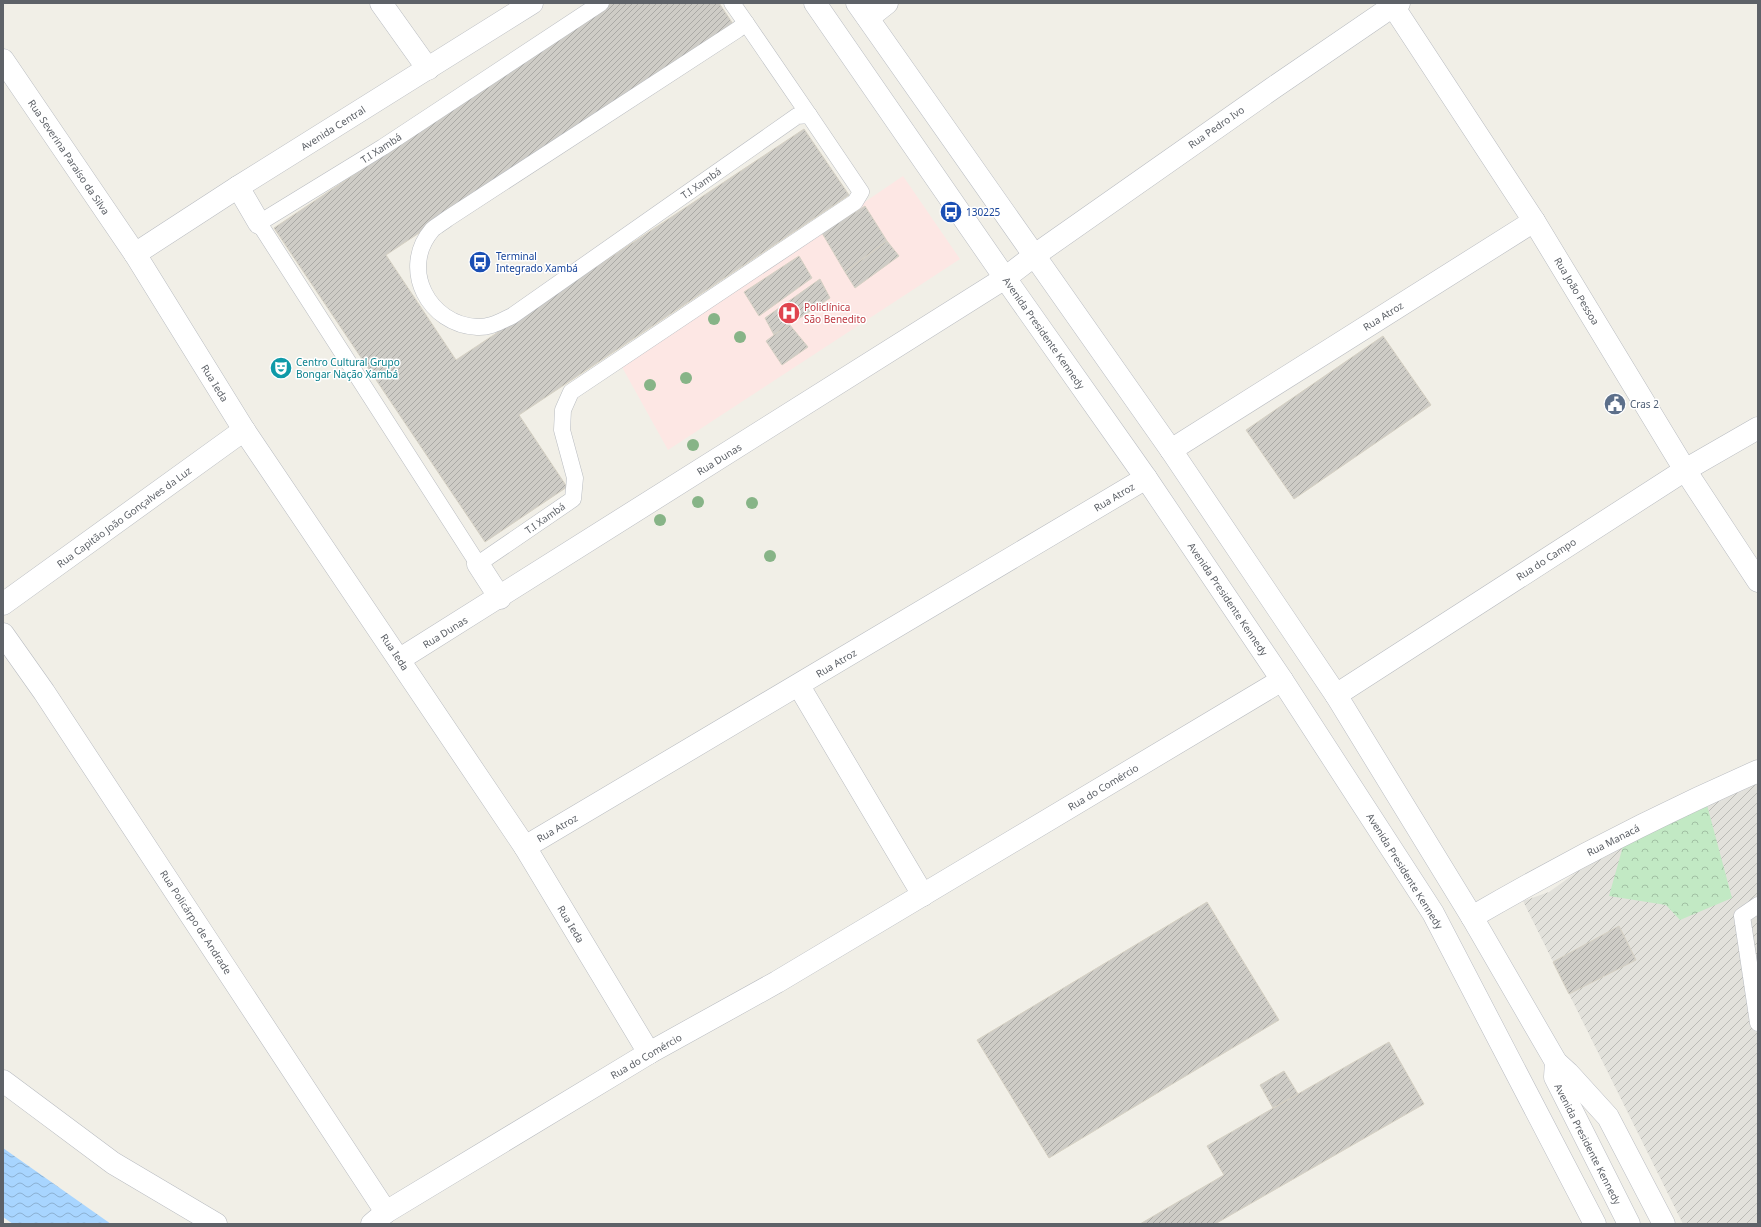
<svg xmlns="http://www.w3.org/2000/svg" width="1761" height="1227" font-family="'Noto Sans',sans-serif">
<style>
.industrial{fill:url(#industrial-furrows)}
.medical{fill:#fde7e4}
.forest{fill:url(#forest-crowns)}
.water{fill:url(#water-waves)}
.building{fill:url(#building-hatch);stroke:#d6d1c4}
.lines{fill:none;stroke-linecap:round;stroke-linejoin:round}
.lane-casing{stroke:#b9bcc1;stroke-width:17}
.street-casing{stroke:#b9bcc1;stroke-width:23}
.secondary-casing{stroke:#babdc3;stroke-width:23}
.lane{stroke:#fff;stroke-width:16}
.street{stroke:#fff;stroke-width:22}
.secondary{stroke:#fff;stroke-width:22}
.tree{fill:#87b487}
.labels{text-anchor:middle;stroke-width:3;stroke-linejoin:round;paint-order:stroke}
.street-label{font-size:10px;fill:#5e6268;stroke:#fff}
.transit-label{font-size:10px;fill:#164399;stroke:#fff;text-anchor:start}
.health-label{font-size:10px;fill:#be3a42;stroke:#fff;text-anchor:start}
.culture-label{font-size:10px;fill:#0d838f;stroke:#fff;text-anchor:start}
.service-label{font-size:10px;fill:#4e5e75;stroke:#fff;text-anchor:start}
</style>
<defs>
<pattern id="industrial-furrows" width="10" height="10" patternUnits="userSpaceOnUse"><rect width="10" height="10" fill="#e2e1db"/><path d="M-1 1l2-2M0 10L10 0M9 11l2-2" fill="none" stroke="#babab5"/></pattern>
<pattern id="forest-crowns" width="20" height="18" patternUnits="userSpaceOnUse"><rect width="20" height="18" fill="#c2e9c4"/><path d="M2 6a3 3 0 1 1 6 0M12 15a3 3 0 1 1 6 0" fill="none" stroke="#a1c0a3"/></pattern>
<pattern id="water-waves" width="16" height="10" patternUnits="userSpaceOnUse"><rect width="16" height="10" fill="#a8d5ff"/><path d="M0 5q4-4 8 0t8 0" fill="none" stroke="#8cb0d2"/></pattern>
<pattern id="building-hatch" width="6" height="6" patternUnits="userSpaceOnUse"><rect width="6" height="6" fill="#ceccc6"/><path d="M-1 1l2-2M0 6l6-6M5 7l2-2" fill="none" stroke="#aaa9a5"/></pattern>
</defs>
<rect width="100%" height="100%" fill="#f1efe7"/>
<polygon class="industrial" points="1758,773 1758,1224 1683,1224 1523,901 1549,892 1616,844"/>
<polygon class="medical" points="903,176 960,259 668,450 622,367"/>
<polygon class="forest" points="1707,805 1732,898 1680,920 1666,905 1609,896 1625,839"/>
<polygon class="water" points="3,1148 111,1224 13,1224 3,1217"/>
<g class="building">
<polygon points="612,3 719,3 733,24 386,255 456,360 804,129 849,195 519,415 567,487 485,542 274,228"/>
<polygon points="865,206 887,241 845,272 822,233"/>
<polygon points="887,241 899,256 855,288 845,272"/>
<polygon points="799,256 812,278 759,316 744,292"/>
<polygon points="820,279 830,298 774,335 765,318"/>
<polygon points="789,324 808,347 782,365 766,341"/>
<polygon points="1383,336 1431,405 1294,499 1246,430"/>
<polygon points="1207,902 1279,1020 1049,1158 977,1040"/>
<polygon points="1619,926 1636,960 1569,994 1553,962"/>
<polygon points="1389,1042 1424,1104 1215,1224 1140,1224 1224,1175 1207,1146"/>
<polygon points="1284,1071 1298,1094 1273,1108 1260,1085"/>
</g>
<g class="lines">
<g class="lane-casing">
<g id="lane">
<path d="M601,3L383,147L259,223L478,564L573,499L575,478L562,430L563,410L571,392L855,202L861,192L809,115L797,116L512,316C501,321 490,328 477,327C429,325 399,269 432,230C436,226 442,223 447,219L737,30L746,23L732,3"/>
<polyline points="746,23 809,115"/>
<polyline points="1758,905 1742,916 1758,1023"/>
</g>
</g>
<g class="street-casing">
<g id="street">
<polyline points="381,3 428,69"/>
<polyline points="1391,3 1534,221 1685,470 1758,581"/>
<polyline points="868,18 887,3"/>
<polyline points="3,60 135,254 244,430 525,847 649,1053"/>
<polyline points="238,187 259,223"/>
<polyline points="135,254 238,187 532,3"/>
<polyline points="1171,450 1534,221"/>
<polyline points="478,564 500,598"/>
<polyline points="3,604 244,430"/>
<polyline points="3,634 44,692 386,1212"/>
<polyline points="400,659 1005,278 1035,255 1273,88 1393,6 1399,3"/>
<polyline points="799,686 923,895"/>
<polyline points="1336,695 1685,470 1758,428"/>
<polyline points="525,847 1146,478"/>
<path d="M1472,917C1565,863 1660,814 1758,771"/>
<polyline points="3,1081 113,1163 216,1224"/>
<polyline points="372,1224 386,1212 649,1053 777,982 1282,680"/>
</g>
</g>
<g class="secondary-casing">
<g id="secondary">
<polyline points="815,3 1005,278 1146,478 1282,680 1433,913 1595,1224"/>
<polyline points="857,3 1171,450 1336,695 1472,917 1556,1062 1568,1073 1608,1117 1664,1224"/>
<polyline points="1556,1062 1555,1077 1629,1224"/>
</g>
</g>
<use href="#lane" class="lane"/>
<use href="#street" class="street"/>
<use href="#secondary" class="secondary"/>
</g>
<g class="tree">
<circle cx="714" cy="319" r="6"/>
<circle cx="740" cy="337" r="6"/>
<circle cx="686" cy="378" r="6"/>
<circle cx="650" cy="385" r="6"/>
<circle cx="693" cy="445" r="6"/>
<circle cx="698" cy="502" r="6"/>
<circle cx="752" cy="503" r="6"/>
<circle cx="660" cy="520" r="6"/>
<circle cx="770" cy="556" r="6"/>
</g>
<defs>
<g id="bus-disc" transform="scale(1.15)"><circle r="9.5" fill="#1a4fb4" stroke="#fff"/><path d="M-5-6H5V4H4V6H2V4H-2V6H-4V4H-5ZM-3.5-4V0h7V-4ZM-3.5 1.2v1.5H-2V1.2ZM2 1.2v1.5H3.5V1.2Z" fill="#fff"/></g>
<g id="hospital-disc" transform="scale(1.15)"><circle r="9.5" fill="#e0444e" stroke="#fff"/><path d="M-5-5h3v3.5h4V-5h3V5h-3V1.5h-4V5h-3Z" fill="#fff"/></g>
<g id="theatre-disc" transform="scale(1.15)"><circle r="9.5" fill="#0f9aa8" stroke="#fff"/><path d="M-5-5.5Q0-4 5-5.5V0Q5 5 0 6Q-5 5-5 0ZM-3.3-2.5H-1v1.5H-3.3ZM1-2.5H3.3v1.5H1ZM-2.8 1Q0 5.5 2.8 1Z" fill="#fff"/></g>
<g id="civic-disc" transform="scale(1.15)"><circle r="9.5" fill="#5c6f8a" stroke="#fff"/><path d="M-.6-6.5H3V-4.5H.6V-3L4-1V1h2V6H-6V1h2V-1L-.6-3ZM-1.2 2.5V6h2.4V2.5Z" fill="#fff"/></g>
</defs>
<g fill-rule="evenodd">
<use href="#bus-disc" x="951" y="212"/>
<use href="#bus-disc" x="480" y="262"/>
<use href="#hospital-disc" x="789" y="313"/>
<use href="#theatre-disc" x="281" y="368"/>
<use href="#civic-disc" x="1615" y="404"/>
</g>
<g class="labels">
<g class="street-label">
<text transform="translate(1216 127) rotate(-35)" y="4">Rua Pedro Ivo</text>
<text transform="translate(333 128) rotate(-32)" y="4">Avenida Central</text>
<text transform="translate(381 148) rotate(-33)" y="4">T.I Xambá</text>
<text transform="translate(69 157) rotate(56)" y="4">Rua Severina Paraíso da Silva</text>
<text transform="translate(701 183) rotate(-35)" y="4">T.I Xambá</text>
<text transform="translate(1577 291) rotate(59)" y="4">Rua João Pessoa</text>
<text transform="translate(1383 316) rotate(-32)" y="4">Rua Atroz</text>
<text transform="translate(1044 333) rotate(55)" y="4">Avenida Presidente Kennedy</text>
<text transform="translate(215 383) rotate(58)" y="4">Rua Ieda</text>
<text transform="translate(719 459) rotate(-32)" y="4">Rua Dunas</text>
<text transform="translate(1114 497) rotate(-31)" y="4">Rua Atroz</text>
<text transform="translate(124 517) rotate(-36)" y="4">Rua Capitão João Gonçalves da Luz</text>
<text transform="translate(545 518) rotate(-35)" y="4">T.I Xambá</text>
<text transform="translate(1546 559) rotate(-33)" y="4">Rua do Campo</text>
<text transform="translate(1228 599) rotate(56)" y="4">Avenida Presidente Kennedy</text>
<text transform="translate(445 632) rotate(-32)" y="4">Rua Dunas</text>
<text transform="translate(395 652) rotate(56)" y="4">Rua Ieda</text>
<text transform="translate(836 663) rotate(-31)" y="4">Rua Atroz</text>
<text transform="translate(1103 787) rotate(-31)" y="4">Rua do Comércio</text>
<text transform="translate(557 828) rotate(-30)" y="4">Rua Atroz</text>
<text transform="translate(1613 840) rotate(-27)" y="4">Rua Manacá</text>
<text transform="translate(1405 871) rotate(58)" y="4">Avenida Presidente Kennedy</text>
<text transform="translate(196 922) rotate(57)" y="4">Rua Policárpo de Andrade</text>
<text transform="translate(571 924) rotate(59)" y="4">Rua Ieda</text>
<text transform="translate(646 1056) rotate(-30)" y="4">Rua do Comércio</text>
<text transform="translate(1588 1144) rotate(63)" y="4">Avenida Presidente Kennedy</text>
</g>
<g class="transit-label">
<text x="966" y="216">130225</text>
<text x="496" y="260">Terminal<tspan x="496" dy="12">Integrado Xambá</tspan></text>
</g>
<g class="health-label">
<text x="804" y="311">Policlínica<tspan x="804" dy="12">São Benedito</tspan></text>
</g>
<g class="culture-label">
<text x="296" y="366">Centro Cultural Grupo<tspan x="296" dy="12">Bongar Nação Xambá</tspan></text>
</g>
<g class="service-label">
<text x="1630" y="408">Cras 2</text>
</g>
</g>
<rect width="1761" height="1227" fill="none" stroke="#5e6268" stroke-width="8"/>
</svg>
